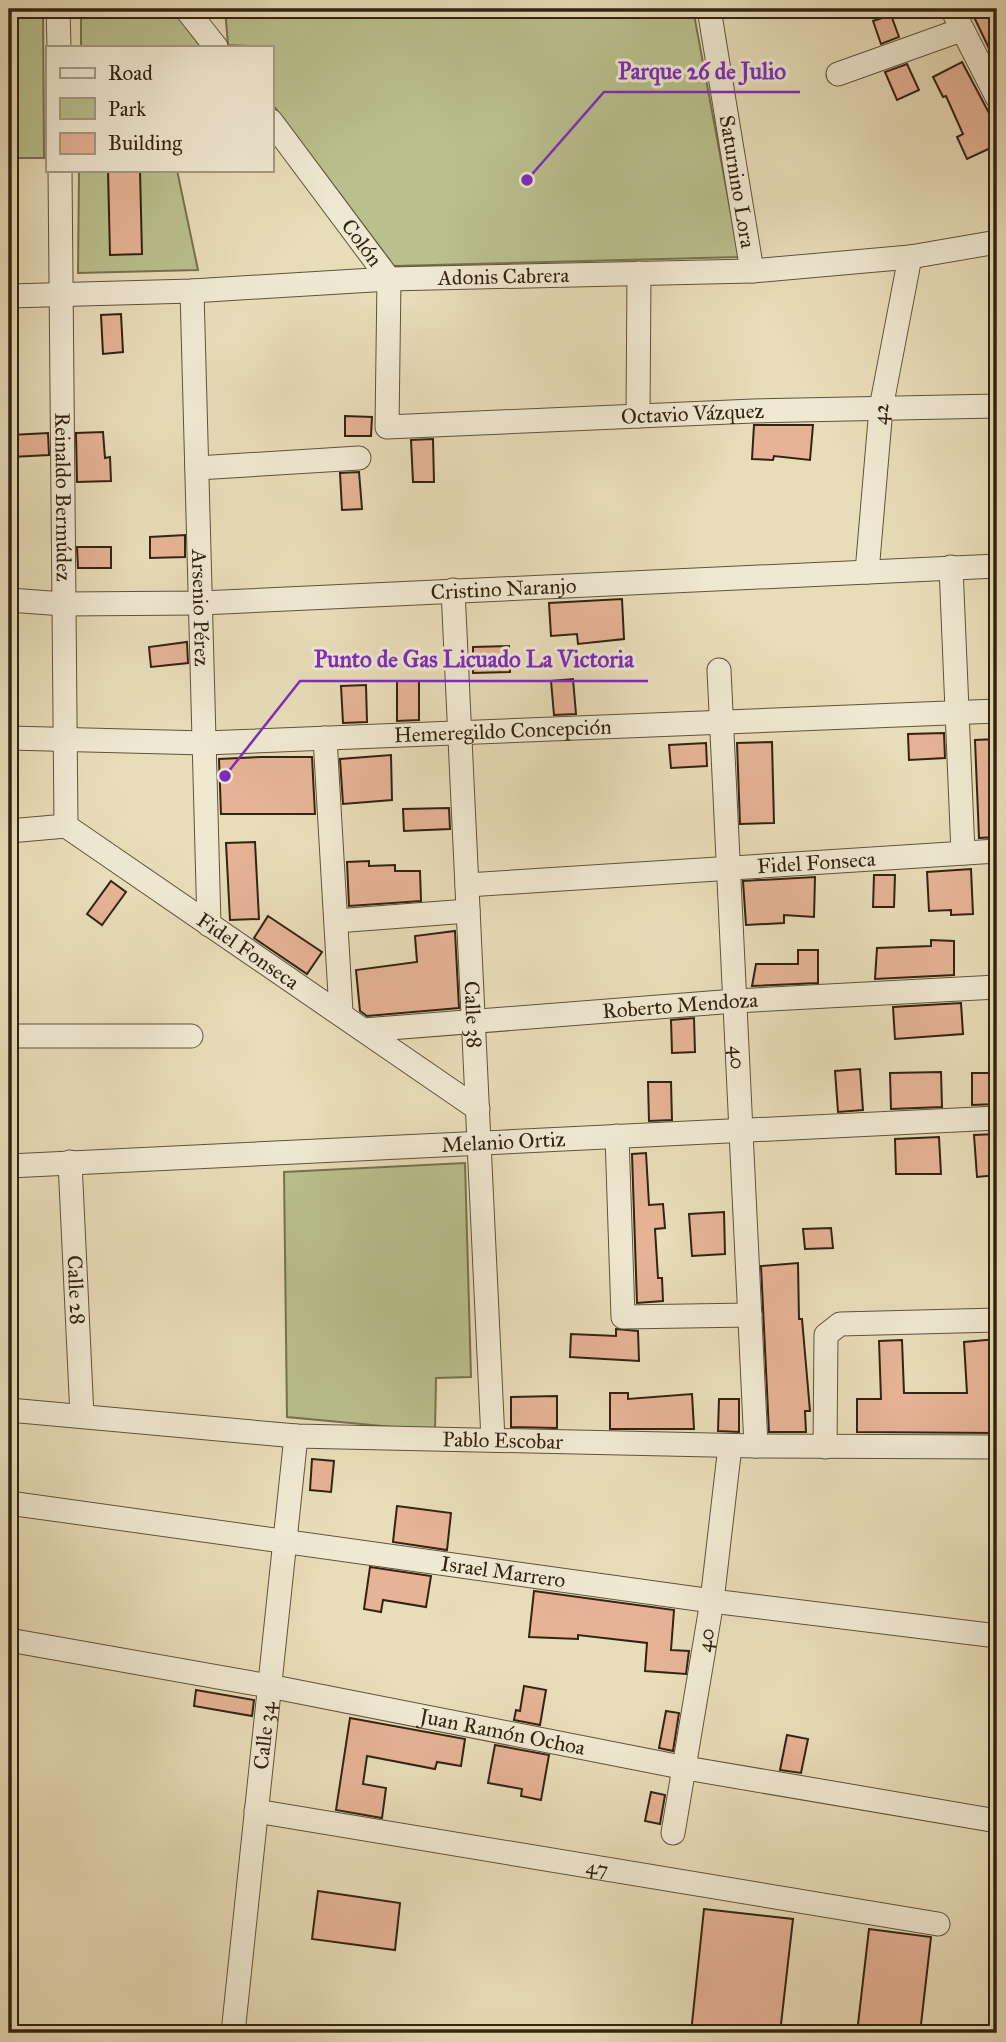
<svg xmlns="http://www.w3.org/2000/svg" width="1006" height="2042" font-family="'IM FELL Great Primer',serif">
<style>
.green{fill:#b9c08d;stroke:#76724e;stroke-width:2}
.building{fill:#e6b396;stroke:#332310;stroke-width:2}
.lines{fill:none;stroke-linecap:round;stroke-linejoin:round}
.minor-casing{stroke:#60523a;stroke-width:25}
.minor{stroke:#f0e9d2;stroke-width:23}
.labels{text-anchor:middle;stroke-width:6;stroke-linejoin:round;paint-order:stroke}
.street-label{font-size:21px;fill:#332310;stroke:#f0e9d2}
.leader{fill:none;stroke:#7b2cbf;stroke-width:2.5}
.callout-dot{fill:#7b2cbf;stroke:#f0e9d2;stroke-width:2.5}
.callout-label{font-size:23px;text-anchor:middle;font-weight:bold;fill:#7b2cbf;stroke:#f0e9d2;stroke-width:6;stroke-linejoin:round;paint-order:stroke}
</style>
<rect width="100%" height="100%" fill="#e8ddb9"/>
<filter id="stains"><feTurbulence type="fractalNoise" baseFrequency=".00286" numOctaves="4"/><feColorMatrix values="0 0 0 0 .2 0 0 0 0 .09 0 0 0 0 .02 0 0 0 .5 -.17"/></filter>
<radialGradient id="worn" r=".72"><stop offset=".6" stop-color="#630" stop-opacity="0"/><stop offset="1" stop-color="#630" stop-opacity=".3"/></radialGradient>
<g class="green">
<polygon points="9,9 43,9 44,158 9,158"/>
<polygon points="81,9 172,9 201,47 81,47"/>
<polygon points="225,9 693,9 739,257 394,266 271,102 271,47 228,45"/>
<polygon points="79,170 177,170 198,270 78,273"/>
<polygon points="465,1163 471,1377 436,1378 435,1431 287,1417 284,1172"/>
</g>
<g class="building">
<polygon points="987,9 997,9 997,65 973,15"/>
<polygon points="891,15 899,37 881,44 873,21"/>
<polygon points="962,62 997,128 997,145 967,159 957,137 963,134 946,96 943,97 933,77"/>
<polygon points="907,64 919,90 897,100 885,72"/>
<polygon points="108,170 140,170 142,254 110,255"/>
<polygon points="121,314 123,352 103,354 101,315"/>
<polygon points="345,416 372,417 371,436 345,436"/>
<polygon points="754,425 813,425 810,460 774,456 773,460 752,459"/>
<polygon points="103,432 105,458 110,457 111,481 77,482 76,433"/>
<polygon points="48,433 49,455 12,457 11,435"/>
<polygon points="433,439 434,482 413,482 411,440"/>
<polygon points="359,472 362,509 342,510 340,473"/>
<polygon points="185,535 185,557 150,558 150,537"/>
<polygon points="77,547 111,547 111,568 78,568"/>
<polygon points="622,599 624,639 578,644 577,634 551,636 549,603"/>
<polygon points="187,642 188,663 151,667 149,647"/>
<polygon points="509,646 510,672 473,673 473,647"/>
<polygon points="573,679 576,714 554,715 551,681"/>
<polygon points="397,681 419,681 419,720 397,721"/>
<polygon points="366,685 367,722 343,723 341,686"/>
<polygon points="944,733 945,758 909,760 908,734"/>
<polygon points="997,739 997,837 979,838 975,740"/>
<polygon points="772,742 774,823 740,824 737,743"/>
<polygon points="706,743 707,766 671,768 669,745"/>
<polygon points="391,755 392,800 343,804 340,759"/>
<polygon points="262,757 312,757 315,814 221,814 219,759"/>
<polygon points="449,808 450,829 404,831 403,809"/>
<polygon points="255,842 259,919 230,920 226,843"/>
<polygon points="369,861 369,866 395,865 395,871 420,871 421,901 349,906 347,862"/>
<polygon points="971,869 973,914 951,915 951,910 929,911 927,872"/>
<polygon points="874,875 895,875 894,907 873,907"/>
<polygon points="815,877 814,917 784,915 784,923 746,925 743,881"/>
<polygon points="111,881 126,892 102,925 87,914"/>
<polygon points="268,916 322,952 307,974 254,938"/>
<polygon points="455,931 459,1008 367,1016 360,1011 356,970 417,962 415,936"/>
<polygon points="931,940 954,941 954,975 875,979 877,948 931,946"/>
<polygon points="798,950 818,950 818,983 752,986 756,964 798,964"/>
<polygon points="961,1003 963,1034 895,1039 893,1007"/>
<polygon points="694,1018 695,1052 672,1053 671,1020"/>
<polygon points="860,1069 863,1110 838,1112 835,1071"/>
<polygon points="941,1072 942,1107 891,1109 890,1073"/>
<polygon points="972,1073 997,1073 997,1104 972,1105"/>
<polygon points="648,1082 671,1082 672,1120 649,1121"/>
<polygon points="997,1134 997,1175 977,1177 974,1135"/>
<polygon points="939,1137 941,1174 896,1174 895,1139"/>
<polygon points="646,1153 649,1205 663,1204 665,1228 655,1229 658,1278 662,1278 663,1301 637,1303 632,1154"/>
<polygon points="724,1212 725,1254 692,1256 689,1214"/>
<polygon points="831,1228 833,1248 805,1249 803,1229"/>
<polygon points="798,1263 799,1319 802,1319 810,1411 805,1411 806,1432 769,1432 761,1266"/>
<polygon points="616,1329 638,1331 639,1361 570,1357 571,1334 616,1336"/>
<polygon points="997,1339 997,1433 857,1432 857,1399 881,1399 879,1341 902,1340 904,1393 967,1393 964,1342"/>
<polygon points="610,1393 628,1393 628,1399 692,1394 694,1429 610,1429"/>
<polygon points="557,1396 557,1428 511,1427 511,1397"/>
<polygon points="719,1399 739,1399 739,1432 718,1431"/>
<polygon points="312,1459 334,1461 331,1492 310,1490"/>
<polygon points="397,1506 451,1513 447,1550 393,1542"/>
<polygon points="370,1567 431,1576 426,1607 383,1600 381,1612 364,1609"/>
<polygon points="534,1591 674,1610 671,1650 689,1651 686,1674 645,1671 647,1643 578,1635 578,1639 529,1637"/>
<polygon points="524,1686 546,1690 540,1725 514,1720 516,1710 520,1711"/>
<polygon points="196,1690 254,1700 252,1716 194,1706"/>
<polygon points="666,1711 679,1713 673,1751 659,1748"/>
<polygon points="350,1718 465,1739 461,1766 437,1762 435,1769 367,1756 363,1784 386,1788 382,1818 336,1810"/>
<polygon points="787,1735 808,1739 801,1773 780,1770"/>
<polygon points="495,1745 549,1755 541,1800 521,1796 522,1789 488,1783"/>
<polygon points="651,1792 665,1795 660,1824 645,1821"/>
<polygon points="318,1891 400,1903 395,1950 312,1939"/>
<polygon points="704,1909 793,1919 780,2033 691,2033"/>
<polygon points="869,1929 931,1937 920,2033 857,2033"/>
</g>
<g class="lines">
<g class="minor-casing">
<g id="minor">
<polyline points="58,9 59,47"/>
<polyline points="186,9 216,47"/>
<path id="s1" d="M709,9L752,271"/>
<polyline points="952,9 997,97"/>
<polyline points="838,74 961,30"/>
<path id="s2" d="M271,121L389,279L387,427L753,411L997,406"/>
<path id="s3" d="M60,170L66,826"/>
<path id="s4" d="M192,291L209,925"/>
<path id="s5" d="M9,296L192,291L389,279L752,271L910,257L997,242"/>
<polyline points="638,416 639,273"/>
<polyline points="197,468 359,458"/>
<polyline points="951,567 963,853"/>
<path id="s6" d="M867,572L881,408L910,257"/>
<path id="s7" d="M453,590L493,1440"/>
<path id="s8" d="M9,600L64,604L201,603L997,566"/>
<path id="s9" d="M719,670L756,1446"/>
<path id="s10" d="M9,738L205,743L997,711"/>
<polyline points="325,738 341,1012"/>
<path id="s11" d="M9,831L66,826L478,1109"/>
<path id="s12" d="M467,885L997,851"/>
<polyline points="336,921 468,911"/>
<path id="s13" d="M364,1030L735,1001L997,987"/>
<polyline points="9,1036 191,1036"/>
<polyline points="617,1136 623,1317 750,1315"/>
<path id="s14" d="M70,1162L82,1416"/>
<path id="s15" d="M9,1166L997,1118"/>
<path id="s16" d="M9,1410L296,1436L756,1446L997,1447"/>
<polyline points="825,1447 826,1335 840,1324 997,1320"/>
<path id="s17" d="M9,1503L712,1601L997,1636"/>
<path id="s18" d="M9,1640L269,1686L686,1768L997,1821"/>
<path id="s19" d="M256,1811L938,1924"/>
<path id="s20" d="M673,1833L712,1601L730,1446"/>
<path id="s21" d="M233,2033L296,1436"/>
</g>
</g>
<use href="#minor" class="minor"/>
</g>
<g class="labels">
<g class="street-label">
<text dy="7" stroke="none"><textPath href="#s1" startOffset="175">Saturnino Lora</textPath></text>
<text dy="7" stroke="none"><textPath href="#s2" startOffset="152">Colón</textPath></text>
<text dy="7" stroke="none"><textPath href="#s5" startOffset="495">Adonis Cabrera</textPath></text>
<text dy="7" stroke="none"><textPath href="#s6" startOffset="159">42</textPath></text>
<text dy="7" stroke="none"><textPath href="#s2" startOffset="651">Octavio Vázquez</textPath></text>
<text dy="7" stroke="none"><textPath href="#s3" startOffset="327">Reinaldo Bermúdez</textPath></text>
<text dy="7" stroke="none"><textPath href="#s8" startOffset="495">Cristino Naranjo</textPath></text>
<text dy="7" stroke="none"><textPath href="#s4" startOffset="317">Arsenio Pérez</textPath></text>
<text dy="7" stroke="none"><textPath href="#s10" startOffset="494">Hemeregildo Concepción</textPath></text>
<text dy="7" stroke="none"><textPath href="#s12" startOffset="350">Fidel Fonseca</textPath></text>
<text dy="7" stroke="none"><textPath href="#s11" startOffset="278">Fidel Fonseca</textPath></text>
<text dy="7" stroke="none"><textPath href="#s13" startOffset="317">Roberto Mendoza</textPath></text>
<text dy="7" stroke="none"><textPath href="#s7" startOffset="425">Calle 38</textPath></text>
<text dy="7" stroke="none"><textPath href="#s9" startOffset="388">40</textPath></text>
<text dy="7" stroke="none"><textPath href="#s15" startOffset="495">Melanio Ortiz</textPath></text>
<text dy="7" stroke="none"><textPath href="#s14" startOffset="128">Calle 28</textPath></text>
<text dy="7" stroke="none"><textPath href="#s16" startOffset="495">Pablo Escobar</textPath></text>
<text dy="7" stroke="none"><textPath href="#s17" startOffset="499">Israel Marrero</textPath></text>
<text dy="7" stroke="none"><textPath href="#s20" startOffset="196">40</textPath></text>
<text dy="7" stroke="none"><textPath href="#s18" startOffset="502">Juan Ramón Ochoa</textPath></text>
<text dy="7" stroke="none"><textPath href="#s21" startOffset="299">Calle 34</textPath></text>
<text dy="7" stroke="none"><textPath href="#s19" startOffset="346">47</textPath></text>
</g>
</g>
<path class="leader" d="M527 180L604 92H800M225 776L300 681H648"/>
<g class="callout-dot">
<circle cx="527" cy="180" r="7"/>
<circle cx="225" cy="776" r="7"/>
</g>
<g class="callout-label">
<text x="702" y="79">Parque 26 de Julio</text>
<text x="474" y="667">Punto de Gas Licuado La Victoria</text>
</g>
<rect width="1006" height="2042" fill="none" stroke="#e8ddb9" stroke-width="35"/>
<rect x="10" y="10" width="985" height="2021" fill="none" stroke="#332310" stroke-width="3.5"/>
<rect x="18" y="18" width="971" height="2007" fill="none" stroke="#332310" stroke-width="2"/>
<rect x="46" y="46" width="228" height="126" fill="#f0e9d2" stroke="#a49a84" stroke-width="2"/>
<rect x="60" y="68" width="35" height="10" fill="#f0e9d2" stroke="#a49a84" stroke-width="2"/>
<text x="108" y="80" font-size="21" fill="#332310">Road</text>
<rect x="60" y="98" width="35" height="21" fill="#b9c08d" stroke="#a49a84" stroke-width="2"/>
<text x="108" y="116" font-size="21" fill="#332310">Park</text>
<rect x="60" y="133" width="35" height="21" fill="#e6b396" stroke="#a49a84" stroke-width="2"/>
<text x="108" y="150" font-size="21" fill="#332310">Building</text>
<rect width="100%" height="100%" filter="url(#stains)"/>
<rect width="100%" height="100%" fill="url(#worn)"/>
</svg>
